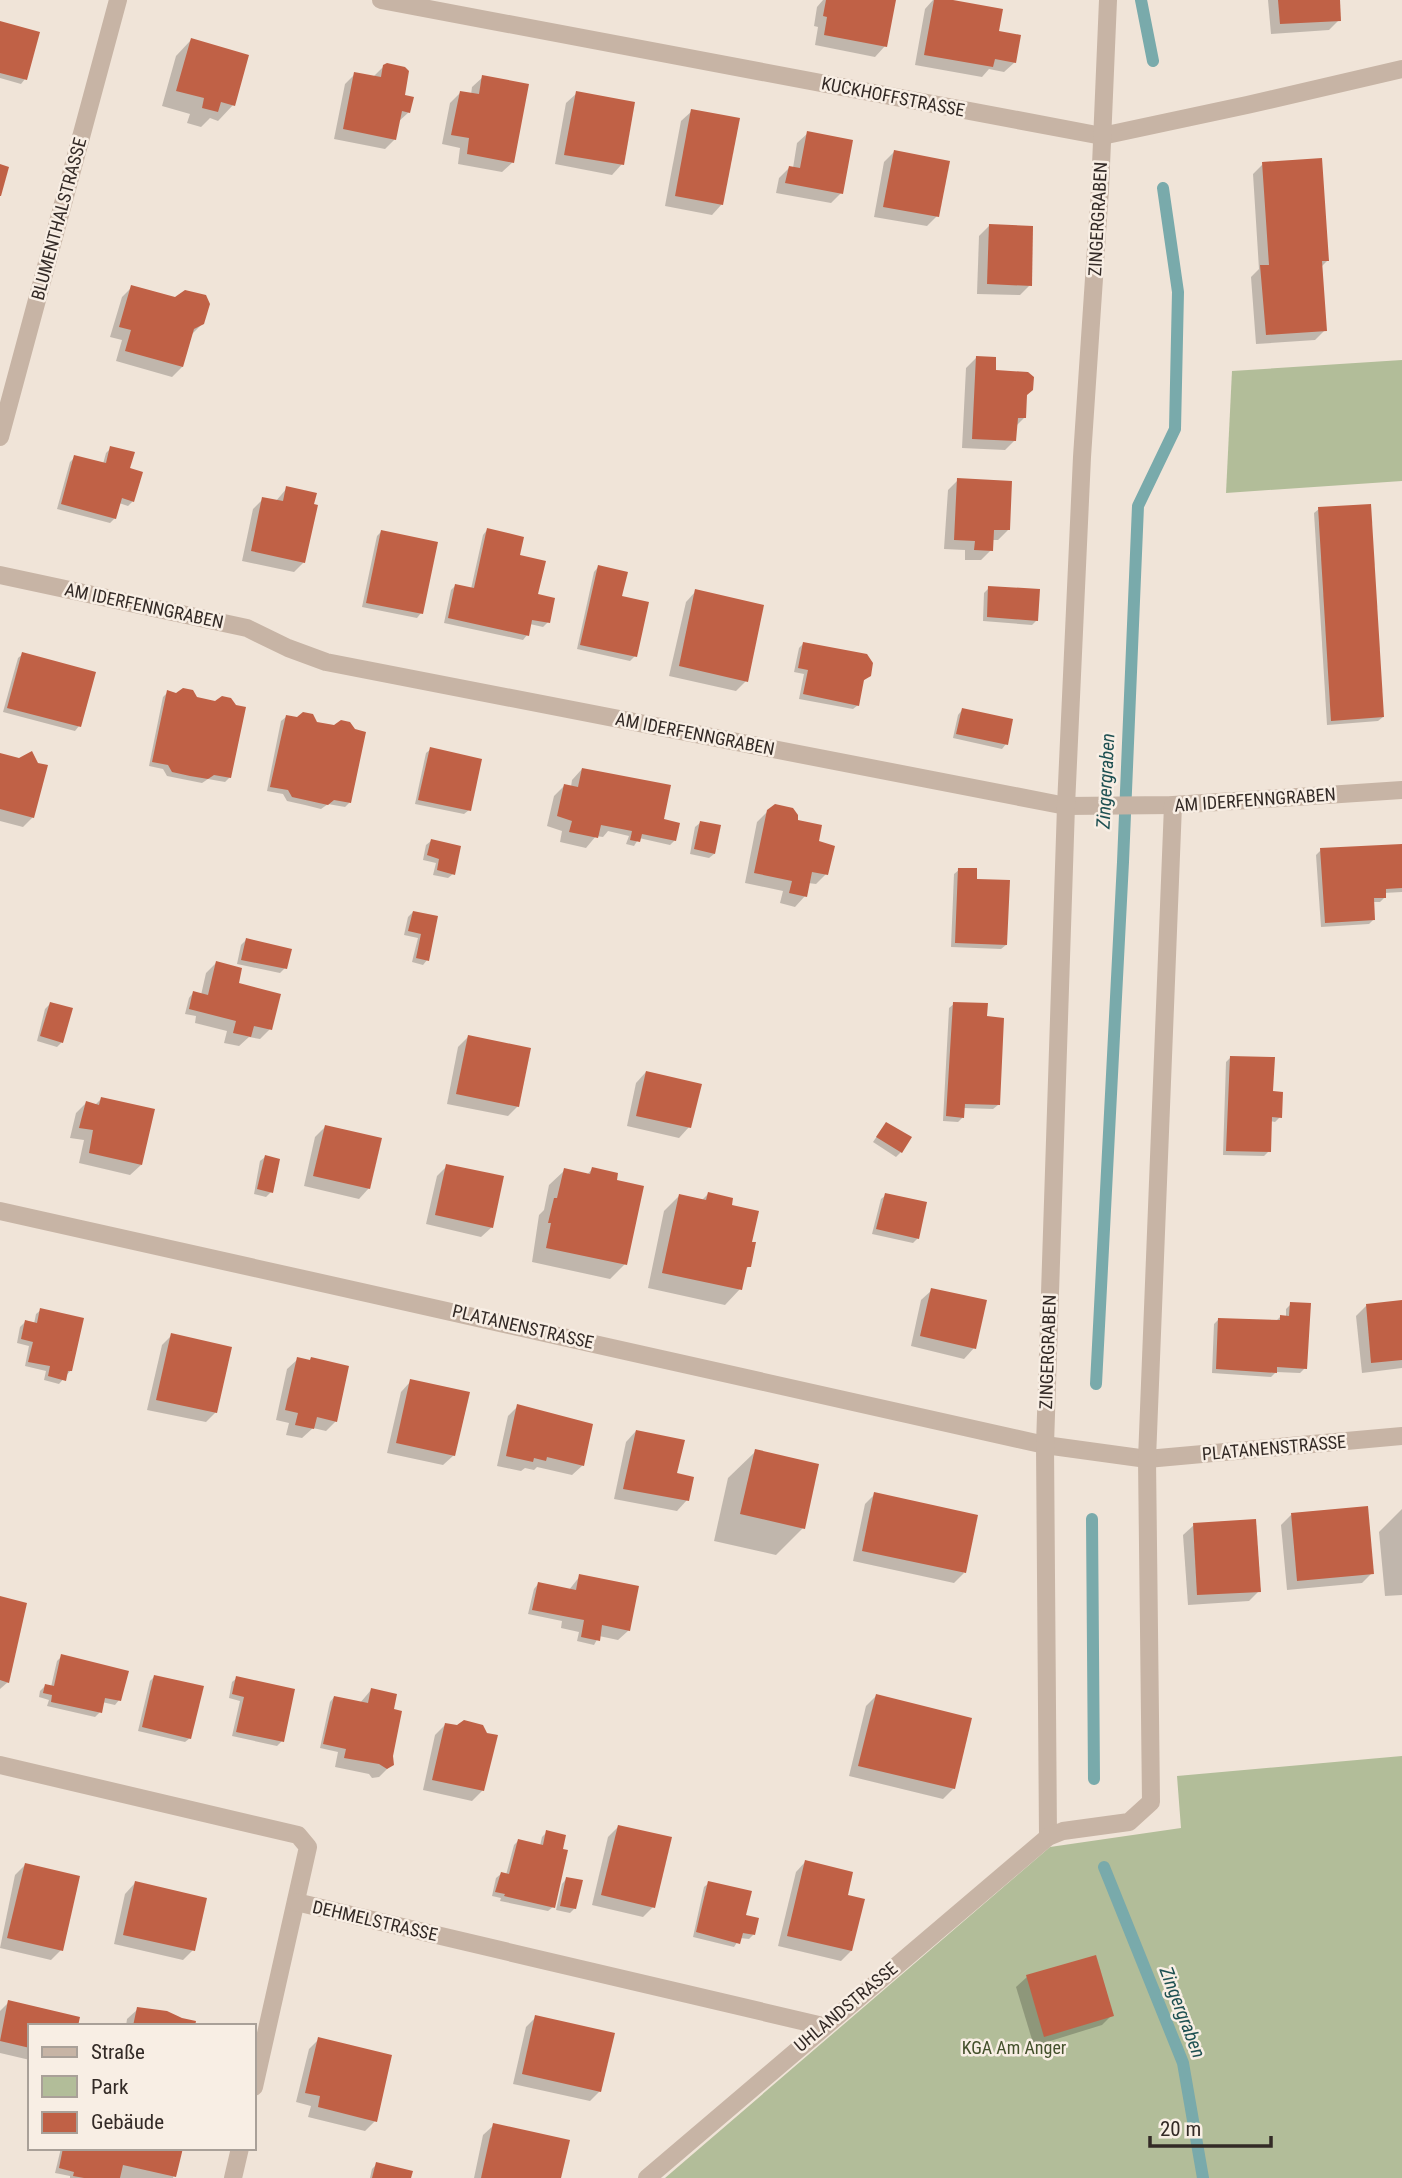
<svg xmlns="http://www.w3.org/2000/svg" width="1402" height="2178" font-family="'Roboto Condensed',sans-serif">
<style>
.green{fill:#b2bd99}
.shadow{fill:#0003}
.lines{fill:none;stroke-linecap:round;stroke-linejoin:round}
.stream{stroke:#79aaab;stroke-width:12}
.building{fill:#c06146}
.minor{stroke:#c7b4a5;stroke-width:18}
.labels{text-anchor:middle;stroke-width:5;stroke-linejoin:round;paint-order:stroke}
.street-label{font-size:18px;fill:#332a26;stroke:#f8eee4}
.park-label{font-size:18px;fill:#43502b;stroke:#f8eee4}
.water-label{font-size:19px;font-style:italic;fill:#1e5052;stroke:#f8eee4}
</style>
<rect width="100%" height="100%" fill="#f0e4d8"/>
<g class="green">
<polygon points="1402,360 1402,481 1226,493 1232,371"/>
<polygon points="1402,1756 1402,2178 665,2178 1050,1847 1181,1828 1177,1776"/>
</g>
<g class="shadow">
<polygon points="823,0 894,0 885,46 875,57 815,45 818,27 814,26 817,7"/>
<polygon points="933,0 943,0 997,32 1015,62 1004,72 989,69 982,77 915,65 925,9"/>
<polygon points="1268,0 1338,0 1339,20 1329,30 1271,34"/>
<polygon points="0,23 25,79 21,84 0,78"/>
<polygon points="191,40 233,105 218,121 210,118 201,127 187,123 190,114 162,106 176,56"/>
<polygon points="384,66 403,96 409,112 398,122 395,139 385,149 334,139 345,84 355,74 373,77"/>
<polygon points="483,77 513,162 502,172 458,164 460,148 442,144 450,103 460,93 471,95 472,87"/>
<polygon points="577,93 622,164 612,175 555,164 566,103"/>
<polygon points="692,111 722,204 712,215 665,206 681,121"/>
<polygon points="808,133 841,193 831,203 776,193 779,178 789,168 793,168 797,143"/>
<polygon points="894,152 937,216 927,226 874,217 884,162"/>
<polygon points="1263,164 1328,260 1321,267 1325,330 1315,340 1256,344 1251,277 1259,269 1253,174"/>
<polygon points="989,226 1030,285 1020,295 977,294 979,236"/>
<polygon points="132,287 203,323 192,334 182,367 172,377 116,361 122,340 110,337 122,297"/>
<polygon points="976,358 994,371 1024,418 1016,426 1015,440 1005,450 962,448 966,368"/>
<polygon points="111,448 133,501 128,506 119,503 115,518 110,523 57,509 70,462 75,457 103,464 106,453"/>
<polygon points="958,480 1008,530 998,540 991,540 991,550 981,560 965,560 965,550 944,549 948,490"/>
<polygon points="287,488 304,562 294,572 242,561 253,509 263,499 276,501"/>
<polygon points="1319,509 1383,717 1378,721 1327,725 1314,513"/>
<polygon points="487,530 518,557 548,622 543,627 530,624 527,635 523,640 444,623 451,590 455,586 471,589 483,535"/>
<polygon points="382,531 421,613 417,618 362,607 377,536"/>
<polygon points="598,567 620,598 635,656 630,661 577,649 594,572"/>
<polygon points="989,588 1037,620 1032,625 983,621 984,593"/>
<polygon points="696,591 746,681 736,691 669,676 686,602"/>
<polygon points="803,644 869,676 862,682 858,705 853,709 799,699 804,674 794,672 799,648"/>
<polygon points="23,654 79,726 75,731 3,712 18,658"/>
<polygon points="168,692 230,777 225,782 208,779 202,783 167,776 163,769 149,766 163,697"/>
<polygon points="962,710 1006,744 1002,749 953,738 958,715"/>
<polygon points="286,717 350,802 345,807 328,804 321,809 305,805 287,801 283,794 267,791 281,721"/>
<polygon points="431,749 469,810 464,814 415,804 426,753"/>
<polygon points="0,755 33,817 23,827 0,821"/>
<polygon points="582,769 675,840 670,845 639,838 634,846 626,844 629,836 608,831 603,837 596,836 586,848 560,842 562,831 547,826 554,796 564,786 571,787 572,780"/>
<polygon points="768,811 796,821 817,843 826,874 816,884 808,883 805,896 795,907 780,903 783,891 745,883 757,822"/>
<polygon points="700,823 714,854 709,858 690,854 695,827"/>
<polygon points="431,841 453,874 448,878 433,875 436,863 423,860 426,845"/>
<polygon points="1402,845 1402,892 1384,893 1385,897 1380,902 1373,902 1374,919 1369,924 1321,927 1316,855 1321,850"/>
<polygon points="959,870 975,881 1006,945 1001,949 951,947 954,874"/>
<polygon points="413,912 436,918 427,960 423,965 412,962 418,938 404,935 408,917"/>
<polygon points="246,940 285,968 280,973 237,964 241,945"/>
<polygon points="216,963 237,984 270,1029 260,1039 249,1037 239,1046 224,1043 227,1031 195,1023 196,1016 185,1014 189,998 193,993 201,995 206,973"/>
<polygon points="50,1004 62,1042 57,1047 37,1041 45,1009"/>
<polygon points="954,1004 985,1017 998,1105 993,1109 963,1108 963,1117 958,1122 943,1121 949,1008"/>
<polygon points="468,1037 518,1106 508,1116 447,1104 458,1047"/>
<polygon points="1231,1057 1272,1093 1280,1117 1275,1122 1270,1121 1269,1151 1264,1156 1223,1155 1226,1062"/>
<polygon points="646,1072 689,1127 679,1138 627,1126 636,1083"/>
<polygon points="101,1099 141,1165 130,1175 79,1163 84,1140 70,1138 76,1113 86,1103 95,1105"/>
<polygon points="325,1127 369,1188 359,1199 304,1186 315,1137"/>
<polygon points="882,1129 901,1152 896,1157 873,1142"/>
<polygon points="265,1157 271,1192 266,1197 254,1194 260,1161"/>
<polygon points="447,1166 492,1227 481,1237 426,1224 437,1176"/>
<polygon points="592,1169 625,1264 610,1279 532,1262 539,1215 544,1210 549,1185 565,1170 587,1175"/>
<polygon points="708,1194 731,1207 750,1243 749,1266 744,1271 740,1289 725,1305 648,1288 664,1211 680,1195 702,1200"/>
<polygon points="886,1195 918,1238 913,1243 872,1234 881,1199"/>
<polygon points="932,1290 974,1348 964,1359 911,1346 921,1300"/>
<polygon points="1402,1302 1402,1368 1362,1373 1356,1316 1366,1306"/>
<polygon points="1291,1304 1305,1368 1300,1373 1276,1372 1271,1377 1212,1373 1214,1324 1219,1319 1276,1321 1281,1316 1286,1317 1286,1309"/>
<polygon points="41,1310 71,1370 59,1384 44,1380 46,1371 25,1366 29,1346 17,1343 20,1327 25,1322 34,1324 36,1314"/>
<polygon points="172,1335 216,1412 206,1422 147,1410 162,1345"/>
<polygon points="298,1359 309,1361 311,1359 336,1421 326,1431 313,1428 302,1438 286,1435 289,1423 276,1420 287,1369"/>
<polygon points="411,1381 454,1455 443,1465 387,1453 401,1392"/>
<polygon points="518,1406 583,1465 572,1475 537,1467 534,1470 525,1468 521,1471 497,1466 508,1416"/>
<polygon points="636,1431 675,1474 687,1500 677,1511 614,1499 626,1442"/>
<polygon points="756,1451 803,1528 776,1555 714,1541 728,1478"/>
<polygon points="875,1494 964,1573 954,1583 853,1561 865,1504"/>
<polygon points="1402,1509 1402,1595 1385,1596 1379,1532"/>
<polygon points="1291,1515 1372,1573 1362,1583 1287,1590 1281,1525"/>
<polygon points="1194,1525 1259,1591 1249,1601 1188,1605 1183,1535"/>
<polygon points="580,1576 629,1630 618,1640 599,1636 594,1645 577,1641 579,1632 561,1628 562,1621 528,1614 534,1589 538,1584 569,1590"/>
<polygon points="0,1598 8,1682 0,1689"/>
<polygon points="62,1656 119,1700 115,1705 102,1702 100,1712 95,1717 47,1706 49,1700 39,1697 40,1691 45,1686 51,1687 57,1661"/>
<polygon points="155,1676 190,1738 185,1742 138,1731 150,1681"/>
<polygon points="237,1678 282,1741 277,1746 232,1736 240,1701 229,1698 232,1682"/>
<polygon points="371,1690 392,1710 392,1764 379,1777 372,1778 369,1774 335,1767 338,1752 320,1748 330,1702 334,1697 360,1703"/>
<polygon points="876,1696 954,1788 943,1799 849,1776 866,1706"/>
<polygon points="445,1725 483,1790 472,1801 423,1790 435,1735"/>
<polygon points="618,1827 653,1907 643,1917 592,1905 608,1837"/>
<polygon points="547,1832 561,1851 553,1907 548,1911 500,1901 501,1898 492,1896 496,1878 501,1874 506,1875 514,1845 518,1841 540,1846 542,1837"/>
<polygon points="806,1861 846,1897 851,1951 841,1961 778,1946 796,1872"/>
<polygon points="25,1865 61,1950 51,1960 0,1948 15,1875"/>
<polygon points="566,1879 575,1908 570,1913 556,1910 562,1884"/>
<polygon points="135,1883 193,1950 183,1960 114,1944 125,1894"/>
<polygon points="709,1883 744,1917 753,1935 749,1939 740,1938 734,1947 693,1937 704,1887"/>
<polygon points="1027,1977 1112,2015 1102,2025 1034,2046 1016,1987"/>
<polygon points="9,2002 30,2026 30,2060 0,2053 0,2011"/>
<polygon points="138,2009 193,2026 126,2026 127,2019"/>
<polygon points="536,2017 600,2091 590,2101 513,2084 526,2027"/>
<polygon points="319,2039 375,2121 365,2131 308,2117 311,2106 296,2102 309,2049"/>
<polygon points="494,2125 560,2178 474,2178 483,2135"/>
<polygon points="61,2148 181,2148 173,2178 70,2178 70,2176 55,2173"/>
<polygon points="377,2164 410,2178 370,2178 372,2169"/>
</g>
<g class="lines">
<g class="stream">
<polyline points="1141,0 1153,61"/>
<polyline points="1096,1384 1123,862 1138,506 1175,429 1178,292 1163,188"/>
<polyline points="1092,1519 1094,1779"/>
<polyline points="1104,1867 1183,2063 1203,2178"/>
</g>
</g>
<g class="building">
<polygon points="826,0 896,0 887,47 824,35 827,17 823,16"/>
<polygon points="934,0 953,0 1003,9 999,31 1021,35 1016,63 995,59 993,67 924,55"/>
<polygon points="1278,0 1340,0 1341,21 1280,24"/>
<polygon points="0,21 40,32 27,80 0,73"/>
<polygon points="191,38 249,55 235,106 221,102 218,112 202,108 204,98 176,91"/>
<polygon points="387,63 405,67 409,71 405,95 414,97 410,113 402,111 396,140 343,129 354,72 381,77 383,65"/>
<polygon points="482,75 529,84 514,163 467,154 469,138 451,135 460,91 479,94"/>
<polygon points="576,91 635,102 624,165 564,155"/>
<polygon points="691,109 740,118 723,205 675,196"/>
<polygon points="807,131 853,140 843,194 785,183 789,166 800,168"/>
<polygon points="894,150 950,161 939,217 883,207"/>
<polygon points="1322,158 1329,261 1322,261 1327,331 1266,335 1260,265 1269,265 1262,162"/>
<polygon points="0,164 9,167 1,196 0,196"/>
<polygon points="989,224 1033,226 1032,286 987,284"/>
<polygon points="131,285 175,297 185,290 206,295 210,304 204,324 194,329 183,367 125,351 131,330 119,327"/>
<polygon points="976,356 996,357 996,370 1028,372 1034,377 1033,390 1027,395 1026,418 1018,418 1016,441 972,439"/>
<polygon points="110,446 135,452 130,468 143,472 134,502 122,498 116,519 61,504 74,455 106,463"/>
<polygon points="957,478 1012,481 1010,530 994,530 993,551 974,550 975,541 954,540"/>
<polygon points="286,486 317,493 314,504 318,505 305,563 251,551 262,497 283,501"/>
<polygon points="1371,504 1384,717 1331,721 1318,507"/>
<polygon points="487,528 524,537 520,555 546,561 538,594 555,598 550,623 532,620 529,636 448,618 455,584 474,588"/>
<polygon points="381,530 438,542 423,614 366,603"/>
<polygon points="598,565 628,572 622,596 649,602 637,657 580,645"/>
<polygon points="988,586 1040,589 1038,621 987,617"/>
<polygon points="695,589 764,605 748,682 679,666"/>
<polygon points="803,642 867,654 873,663 871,676 864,680 859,706 803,694 808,670 798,668"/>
<polygon points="22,652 96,672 81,727 7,708"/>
<polygon points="183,688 193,690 197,697 215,701 222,696 231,698 236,705 246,707 231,778 214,775 208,779 190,776 172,772 168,765 152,762 167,690 176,693"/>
<polygon points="962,708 1013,719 1008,745 956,734"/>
<polygon points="303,712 313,714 317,722 334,725 341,720 350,722 355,729 366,732 351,803 334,800 328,805 292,797 288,790 270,787 286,715 297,717"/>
<polygon points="430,747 482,759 471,811 418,800"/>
<polygon points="32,751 38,763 48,765 34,818 0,809 0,753 19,758"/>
<polygon points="582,768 671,785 664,819 680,823 676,841 642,834 640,842 630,840 632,831 601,825 598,838 569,832 572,821 557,816 564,784 578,787"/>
<polygon points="775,804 793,808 798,815 798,820 822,825 819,841 835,846 828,875 812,872 807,897 789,893 792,881 754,873 767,810"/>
<polygon points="700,821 721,825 715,854 694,849"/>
<polygon points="431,839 461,846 455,875 437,870 439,859 427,855"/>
<polygon points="1402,844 1402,888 1386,889 1386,898 1374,898 1375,920 1325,923 1320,848"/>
<polygon points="958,868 977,868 977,879 1010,880 1007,945 955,943"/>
<polygon points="413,911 438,916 429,961 416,958 421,934 408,931"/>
<polygon points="246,938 292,949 287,969 241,960"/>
<polygon points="216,961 242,968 239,983 281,994 272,1030 254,1026 251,1037 233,1033 236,1021 189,1009 193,991 208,995"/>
<polygon points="50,1002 73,1008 63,1043 40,1036"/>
<polygon points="953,1002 988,1003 987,1016 1004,1018 1000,1105 965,1104 964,1118 946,1116"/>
<polygon points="468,1035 531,1048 519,1107 456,1094"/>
<polygon points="1230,1056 1275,1057 1273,1091 1283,1092 1282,1118 1272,1117 1271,1152 1226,1151"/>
<polygon points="646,1071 702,1084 691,1128 636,1116"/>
<polygon points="101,1097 155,1109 142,1165 89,1153 93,1130 79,1128 86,1101 99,1105"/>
<polygon points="886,1122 912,1137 902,1153 876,1137"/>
<polygon points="325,1125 382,1138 370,1189 313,1176"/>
<polygon points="265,1155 280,1159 273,1193 257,1189"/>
<polygon points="446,1164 504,1176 493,1228 435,1215"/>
<polygon points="592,1167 618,1173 617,1180 644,1186 627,1265 546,1248 551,1223 548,1223 554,1198 557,1198 564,1168 590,1174"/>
<polygon points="708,1192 733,1198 732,1205 759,1211 752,1242 756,1242 751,1267 747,1267 742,1290 662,1273 679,1194 706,1200"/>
<polygon points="885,1193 927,1202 919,1239 876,1229"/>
<polygon points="931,1288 987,1300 976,1349 920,1336"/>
<polygon points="1402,1300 1402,1360 1371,1363 1366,1304"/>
<polygon points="1290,1302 1311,1303 1307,1369 1277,1367 1277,1373 1216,1369 1218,1318 1280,1320 1280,1315 1289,1316"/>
<polygon points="40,1308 84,1318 72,1371 68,1371 66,1381 48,1376 50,1366 28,1362 33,1342 21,1339 25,1320 37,1323"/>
<polygon points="171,1333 232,1347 217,1413 156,1400"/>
<polygon points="297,1357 310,1360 311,1357 349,1366 337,1422 317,1417 314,1429 295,1425 298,1413 285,1410"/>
<polygon points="410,1379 470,1392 455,1456 396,1443"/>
<polygon points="517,1404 593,1424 584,1466 547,1457 546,1461 534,1458 533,1462 506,1456"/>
<polygon points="636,1430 685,1440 677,1473 694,1477 689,1501 623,1489"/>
<polygon points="755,1449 819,1464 805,1529 740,1514"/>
<polygon points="874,1492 978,1515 966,1573 862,1551"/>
<polygon points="1368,1506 1374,1574 1297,1581 1291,1513"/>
<polygon points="1256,1519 1261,1592 1197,1595 1193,1523"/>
<polygon points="579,1574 639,1586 630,1631 602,1625 600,1641 581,1637 584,1620 532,1610 538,1582 576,1590"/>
<polygon points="0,1596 27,1603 9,1683 0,1680"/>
<polygon points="61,1654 129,1671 121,1701 105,1698 102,1713 51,1702 52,1695 43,1693 45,1684 54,1686"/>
<polygon points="154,1675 204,1686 191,1739 142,1727"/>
<polygon points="236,1676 295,1689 284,1742 236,1732 244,1697 232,1694"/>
<polygon points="371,1688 397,1694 394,1709 402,1711 393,1756 394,1765 387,1769 379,1764 344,1758 346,1749 323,1744 334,1696 368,1703"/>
<polygon points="876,1694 972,1718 955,1789 858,1766"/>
<polygon points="464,1720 483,1725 487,1733 498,1735 484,1791 432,1780 445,1723 457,1725"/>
<polygon points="618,1825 672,1837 655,1908 601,1895"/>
<polygon points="546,1830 566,1835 563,1849 568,1850 555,1908 504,1896 505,1894 495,1892 501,1872 509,1874 518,1839 543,1845"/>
<polygon points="805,1860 853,1872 848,1895 865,1899 852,1951 787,1936"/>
<polygon points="25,1863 80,1876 63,1951 7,1938"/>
<polygon points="566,1877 583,1880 576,1909 560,1906"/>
<polygon points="135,1881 207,1898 195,1951 123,1935"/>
<polygon points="708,1881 752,1891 746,1915 759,1918 755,1935 743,1933 740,1944 696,1932"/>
<polygon points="1096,1955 1114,2016 1044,2037 1026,1975"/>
<polygon points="8,2000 80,2017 78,2026 30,2026 30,2048 0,2041"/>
<polygon points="137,2007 167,2011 182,2018 196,2021 195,2026 133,2026"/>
<polygon points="535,2015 615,2033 601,2092 522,2074"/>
<polygon points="318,2037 392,2055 377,2122 318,2107 320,2096 305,2093"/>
<polygon points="493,2123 570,2140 561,2178 481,2178"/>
<polygon points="63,2148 183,2148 176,2177 123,2165 120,2178 84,2178 73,2176 74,2172 59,2168"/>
<polygon points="376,2162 413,2171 411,2178 372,2178"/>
</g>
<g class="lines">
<g class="minor">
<polyline points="381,0 1102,136 1247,105 1402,69"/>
<polyline points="0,437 118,0"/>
<polyline points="0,575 247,628 288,648 326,662 1066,806 1173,805 1402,790"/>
<polyline points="0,1211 1045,1445 1147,1459 1402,1436"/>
<polyline points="0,1765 298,1835 308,1847 254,2087"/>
<polyline points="1048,1837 1045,1445 1066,806 1082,457 1100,189 1108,0"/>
<polyline points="296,1902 823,2026"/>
<polyline points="233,2178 240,2148"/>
<polyline points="647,2178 1048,1837 1063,1831 1129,1822 1151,1802 1147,1459 1173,805"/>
</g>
</g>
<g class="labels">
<g class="street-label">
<text transform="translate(893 97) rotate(11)" y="6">KUCKHOFFSTRASSE</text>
<text transform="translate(59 219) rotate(-75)" y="6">BLUMENTHALSTRASSE</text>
<text transform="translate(1098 219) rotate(-87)" y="6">ZINGERGRABEN</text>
<text transform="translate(144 606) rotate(12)" y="6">AM IDERFENNGRABEN</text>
<text transform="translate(695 734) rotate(11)" y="6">AM IDERFENNGRABEN</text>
<text transform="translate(1255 800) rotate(-4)" y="6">AM IDERFENNGRABEN</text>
<text transform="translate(523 1327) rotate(13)" y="6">PLATANENSTRASSE</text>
<text transform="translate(1048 1352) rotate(-88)" y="6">ZINGERGRABEN</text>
<text transform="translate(1274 1448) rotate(-5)" y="6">PLATANENSTRASSE</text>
<text transform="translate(375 1921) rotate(13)" y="6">DEHMELSTRASSE</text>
<text transform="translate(846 2007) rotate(-40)" y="6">UHLANDSTRASSE</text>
</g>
<g class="park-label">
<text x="1014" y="2054">KGA Am Anger</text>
</g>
<g class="water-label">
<text transform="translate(1105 781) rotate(-87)" y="7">Zingergraben</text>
<text transform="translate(1183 2012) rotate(69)" y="7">Zingergraben</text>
</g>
</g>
<rect x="28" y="2024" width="228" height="126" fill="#f8eee4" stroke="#a9a098" stroke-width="2"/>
<rect x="42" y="2047" width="35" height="10" fill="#c7b4a5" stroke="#a9a098" stroke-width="2"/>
<text x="91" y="2059" font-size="21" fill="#332a26">Straße</text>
<rect x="42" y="2076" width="35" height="21" fill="#b2bd99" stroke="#a9a098" stroke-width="2"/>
<text x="91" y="2094" font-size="21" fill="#332a26">Park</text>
<rect x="42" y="2112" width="35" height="21" fill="#c06146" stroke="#a9a098" stroke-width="2"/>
<text x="91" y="2129" font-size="21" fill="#332a26">Gebäude</text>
<path d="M1150 2136v10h121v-10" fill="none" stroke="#332a26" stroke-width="3.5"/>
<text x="1160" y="2136" font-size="21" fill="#332a26" stroke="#f8eee4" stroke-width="5" paint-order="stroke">20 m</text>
</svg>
